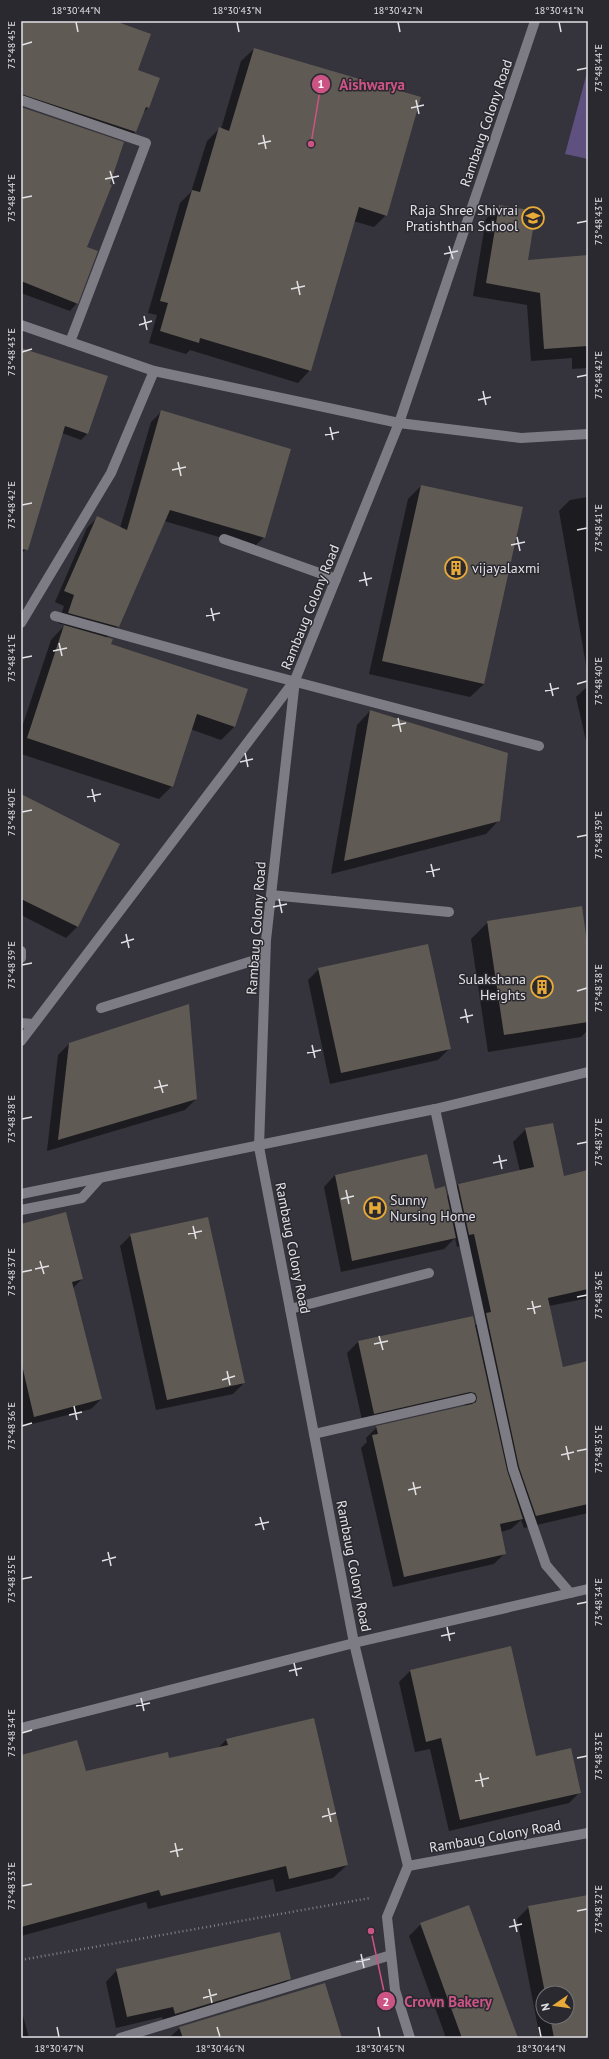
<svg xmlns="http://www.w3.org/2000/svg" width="609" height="2059" font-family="'PT Sans',sans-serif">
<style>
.park{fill:#5e517f}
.shadow{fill:#0007;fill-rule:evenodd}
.building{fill:#5f5a53}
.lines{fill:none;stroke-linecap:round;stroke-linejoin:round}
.path{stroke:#85838a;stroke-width:2.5;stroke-dasharray:1 3;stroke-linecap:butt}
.service{stroke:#7d7c84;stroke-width:10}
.minor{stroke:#7d7c84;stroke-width:10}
.tertiary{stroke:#7d7c84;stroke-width:10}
.ticks{fill:none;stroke:#e2e1e6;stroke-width:1.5}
.labels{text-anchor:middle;stroke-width:3;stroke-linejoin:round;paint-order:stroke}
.street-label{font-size:14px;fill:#e2e1e6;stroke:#2b2930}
.poi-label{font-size:14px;fill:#e2e1e6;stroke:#2b2930;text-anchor:end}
.leader{fill:none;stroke:#cc5485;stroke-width:1.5}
.callout-dot{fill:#cc5485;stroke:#2b2930;stroke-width:1.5}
.mark-label{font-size:12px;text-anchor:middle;font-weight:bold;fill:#fff}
.callout-label{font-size:15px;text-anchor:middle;font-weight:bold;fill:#cc5485;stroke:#2b2930;stroke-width:3;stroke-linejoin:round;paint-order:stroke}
.neatline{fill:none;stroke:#e2e1e6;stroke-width:1.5}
.ticks-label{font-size:10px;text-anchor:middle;fill:#e2e1e6}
</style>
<rect width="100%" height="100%" fill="#35333b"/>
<polygon class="park" points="588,69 588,159 565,154"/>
<g class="shadow">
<polygon points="21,21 112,21 137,71 159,79 148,108 143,113 135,132 128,139 21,103"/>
<polygon points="254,49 386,215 374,227 353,221 310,370 298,383 190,350 186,354 149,343 157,315 148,313 180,203 191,192 207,141 219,129 221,129 241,61"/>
<polygon points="21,108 86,248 77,303 70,311 21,293"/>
<polygon points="499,206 527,261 588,256 588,368 572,369 572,358 531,361 527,305 473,296 486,219"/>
<polygon points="21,349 107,377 87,434 81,440 62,433 28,547 22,553"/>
<polygon points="162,411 264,537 254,547 164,521 118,626 106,638 110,644 235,726 221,740 190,729 172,786 159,799 21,754 21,730 51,640 65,625 58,623 64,606 55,602 87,528 97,518 120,528 151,422"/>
<polygon points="421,486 484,684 470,697 369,674 408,499"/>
<polygon points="588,497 588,676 559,511 570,500"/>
<polygon points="588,686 588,744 587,745 576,697"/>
<polygon points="370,711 499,820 486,834 331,874 357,725"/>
<polygon points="21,796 118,845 77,927 66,938 21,915"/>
<polygon points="488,922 588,957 588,1030 581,1037 488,1052 471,939"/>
<polygon points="319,969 449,1049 438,1060 330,1084 308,980"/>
<polygon points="69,1044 196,1099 185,1110 47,1151 58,1055"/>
<polygon points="526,1129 564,1177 588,1183 588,1298 549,1306 563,1368 588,1362 588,1513 524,1528 521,1520 511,1529 501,1532 505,1553 494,1564 393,1587 361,1448 367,1442 366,1438 377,1427 466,1407 464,1404 363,1424 347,1353 358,1342 472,1317 474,1326 479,1322 462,1246 457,1247 455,1238 444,1249 341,1272 324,1187 335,1175 426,1155 434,1190 446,1197 458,1184 520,1171 513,1142"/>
<polygon points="21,1225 82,1279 73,1288 101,1399 91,1409 24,1426 21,1413"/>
<polygon points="131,1235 244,1383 233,1394 156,1410 120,1246"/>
<polygon points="410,1671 535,1757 580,1792 569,1803 449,1831 430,1749 415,1752 399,1682"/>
<polygon points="227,1739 347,1865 333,1878 276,1892 273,1879 148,1909 146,1902 21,1936 21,1757 85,1772 168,1760 218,1748"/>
<path d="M588,1896V2038H540L517,1919L529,1907ZM543,1993H567V2017H543Z"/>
<polygon points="421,1924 517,2038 444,2038 445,2035 409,1936"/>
<polygon points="117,1970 290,1978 279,1990 164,2025 162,2017 116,2028 106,1982"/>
<polygon points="21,2009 29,2038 21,2038"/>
<polygon points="180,2028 341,2038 169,2038"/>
</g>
<g class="building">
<polygon points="21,21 115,21 151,34 138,70 160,78 149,108 146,107 136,132 21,94"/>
<polygon points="254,48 421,97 387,216 359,207 311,371 200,338 199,343 160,331 168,303 160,301 192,190 200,192 219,127 229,131"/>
<polygon points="21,107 124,142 110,184 112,185 87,247 98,251 78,304 21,281"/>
<polygon points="499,205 536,211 528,260 588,255 588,346 544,349 540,293 486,283"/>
<polygon points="21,348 108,376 88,434 65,426 28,550 21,549"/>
<polygon points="161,410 291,449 265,538 170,510 119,627 68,613 74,595 64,591 97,516 127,530"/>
<polygon points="421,485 523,507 484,684 382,661"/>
<polygon points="64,625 113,639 111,644 248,689 235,727 197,714 173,787 27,738"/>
<polygon points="370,710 508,753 500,821 344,861"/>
<polygon points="21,794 120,844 78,927 21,899"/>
<polygon points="582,906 588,950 588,1022 504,1035 487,921"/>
<polygon points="428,944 451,1049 341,1073 318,968"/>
<polygon points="189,1004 197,1099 58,1140 69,1043"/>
<polygon points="553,1123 564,1176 588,1170 588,1289 548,1298 563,1367 588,1361 588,1504 536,1516 519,1467 486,1313 491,1312 474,1234 469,1235 458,1184 534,1167 525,1128"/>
<polygon points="427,1154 435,1189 445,1186 456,1238 352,1261 335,1175"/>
<polygon points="66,1212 83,1279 72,1282 102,1399 34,1417 21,1361 21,1224"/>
<polygon points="208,1217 245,1383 167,1400 130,1234"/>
<polygon points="473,1316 507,1470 523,1519 500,1524 506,1554 404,1577 372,1435 378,1434 376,1426 472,1404 476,1402 477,1397 475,1393 470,1392 374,1414 358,1341"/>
<polygon points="511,1646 536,1756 571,1748 581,1793 460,1820 441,1738 426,1742 410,1670"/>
<polygon points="314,1718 348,1865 289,1879 286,1866 161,1896 159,1890 21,1927 21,1755 77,1740 86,1771 168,1752 169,1758 228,1745 226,1739"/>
<polygon points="588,1895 588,2038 554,2038 550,2017 567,2017 567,1993 545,1993 528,1906"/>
<polygon points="469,1905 518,2038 462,2038 420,1923"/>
<polygon points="280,1932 291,1979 175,2014 173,2007 127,2017 116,1969"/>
<polygon points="325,1983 342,2038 183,2038 179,2027"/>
</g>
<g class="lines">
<polyline class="path" points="21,1960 370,1898"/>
<g class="service">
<polyline points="224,539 336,579"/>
<polyline points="55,616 228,664 539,746"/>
<polyline points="21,951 21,958"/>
<polyline points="101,1008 265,957"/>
<polyline points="21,1023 33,1024"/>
<polyline points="21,1210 82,1198 99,1179"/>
<polyline points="290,1309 429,1273"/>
<polyline points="120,2038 391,1955"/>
</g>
<g class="minor">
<polyline points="21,100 146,143 70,342"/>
<polyline points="21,325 154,371 399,423 521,438 588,434"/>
<polyline points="21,623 111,473 154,371"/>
<polyline points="271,895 449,912"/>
<polyline points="21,1041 295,680"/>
<polyline points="435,1109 513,1469 546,1565 570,1593"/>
<polyline points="21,1194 435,1109 588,1072"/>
<polyline points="314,1434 471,1398"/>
<polyline points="21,1728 354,1643 588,1589"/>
</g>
<g class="tertiary">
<polyline points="408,1866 588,1833"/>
<polyline points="410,2038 395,1990 387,1917 408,1866 354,1643 259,1147 266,940 295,680 399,423 535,21"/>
</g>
</g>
<path class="ticks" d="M76,22L78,32M237,22L239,32M398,22L400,32M559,22L561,32M22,45L32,42M577,70L587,68M416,100L419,114M411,108L424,105M263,135L266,149M258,144L271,141M110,171L114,184M105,179L119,176M22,198L32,196M577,223L587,221M449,246L453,259M444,254L458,251M297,281L300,295M291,289L305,286M144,316L147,330M139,325L152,321M22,352L32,349M577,377L587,375M483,391L486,405M478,400L491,397M330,427L333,440M325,435L339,432M178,462L181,476M172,470L186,467M22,505L32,503M577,530L587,528M517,537L520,551M511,545L525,542M364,572L367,586M359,581L372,578M211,608L214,621M206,616L220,613M59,643L62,656M53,651L67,648M22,658L32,656M550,683L553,696M577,684L587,681M545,691L559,688M398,718L401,732M392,726L406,723M245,753L248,767M240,762L253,759M92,789L95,802M87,797L101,794M22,812L32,810M577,837L587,835M431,864L434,877M426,872L440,869M279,899L282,913M273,907L287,904M126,934L129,948M121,943L134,939M22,965L32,963M577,991L587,988M465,1009L468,1023M460,1018L473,1015M312,1045L315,1058M307,1053L321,1050M159,1080L163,1093M154,1088L168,1085M22,1119L32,1117M577,1144L587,1142M499,1155L502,1169M493,1163L507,1160M346,1190L349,1204M341,1199L354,1196M193,1226L196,1239M188,1234L202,1231M40,1261L44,1274M35,1269L49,1266M22,1272L32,1270M577,1297L587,1295M532,1301L535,1314M527,1309L541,1306M379,1336L383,1350M374,1344L388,1341M227,1371L230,1385M222,1380L235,1376M74,1406L77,1420M69,1415L82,1412M22,1426L32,1423M566,1446L569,1460M577,1451L587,1449M561,1455L574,1452M413,1482L416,1495M408,1490L421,1487M260,1517L264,1530M255,1525L269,1522M108,1552L111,1566M102,1561L116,1557M22,1579L32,1577M577,1604L587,1602M447,1627L450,1641M441,1636L455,1633M294,1663L297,1676M289,1671L302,1668M141,1698L144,1711M136,1706L150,1703M22,1733L32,1730M577,1758L587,1756M480,1773L483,1787M475,1781L489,1778M328,1808L331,1822M322,1817L336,1813M175,1843L178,1857M170,1852L183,1849M22,1886L32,1884M577,1911L587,1909M514,1919L517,1932M509,1927L522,1924M361,1954L364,1968M356,1962L370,1959M209,1989L212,2003M203,1998L217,1994M57,2027L59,2037M217,2027L220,2037M378,2027L380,2037M539,2027L541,2037"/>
<defs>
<g id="school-ring" transform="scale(1.15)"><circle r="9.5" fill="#2b2930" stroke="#e9ab38" stroke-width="1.5"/><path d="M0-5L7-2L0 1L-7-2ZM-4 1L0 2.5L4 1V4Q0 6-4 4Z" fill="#e9ab38"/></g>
<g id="building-ring" transform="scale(1.15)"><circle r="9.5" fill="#2b2930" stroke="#e9ab38" stroke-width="1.5"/><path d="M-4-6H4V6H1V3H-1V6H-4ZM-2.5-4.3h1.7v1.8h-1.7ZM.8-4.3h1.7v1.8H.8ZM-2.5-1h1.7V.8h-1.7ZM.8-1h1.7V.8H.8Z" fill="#e9ab38"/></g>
<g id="hospital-ring" transform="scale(1.15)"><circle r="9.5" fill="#2b2930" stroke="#e9ab38" stroke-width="1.5"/><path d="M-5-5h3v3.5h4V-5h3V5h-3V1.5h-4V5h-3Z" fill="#e9ab38"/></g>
</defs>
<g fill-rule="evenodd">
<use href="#school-ring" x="533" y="218"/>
<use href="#building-ring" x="456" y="568"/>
<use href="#building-ring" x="542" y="987"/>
<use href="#hospital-ring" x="375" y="1208"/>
</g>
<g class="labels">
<g class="street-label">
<text transform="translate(486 123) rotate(-71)" y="5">Rambaug Colony Road</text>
<text transform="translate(310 607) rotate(-68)" y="5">Rambaug Colony Road</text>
<text transform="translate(256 928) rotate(-86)" y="5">Rambaug Colony Road</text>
<text transform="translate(293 1248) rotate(79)" y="5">Rambaug Colony Road</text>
<text transform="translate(354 1566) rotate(79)" y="5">Rambaug Colony Road</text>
<text transform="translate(495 1836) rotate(-10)" y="5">Rambaug Colony Road</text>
</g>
<g class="poi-label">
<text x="518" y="215">Raja Shree Shivrai<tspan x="518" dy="16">Pratishthan School</tspan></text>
<text x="472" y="573" text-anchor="start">vijayalaxmi</text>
<text x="526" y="984">Sulakshana<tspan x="526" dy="16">Heights</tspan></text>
<text x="390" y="1205" text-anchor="start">Sunny<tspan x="390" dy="16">Nursing Home</tspan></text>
</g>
</g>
<path class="leader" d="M311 144L321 84M371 1931L386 2001"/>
<g class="callout-dot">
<circle cx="311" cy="144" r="4"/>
<circle cx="371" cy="1931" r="4"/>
<circle cx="321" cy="84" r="10"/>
<circle cx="386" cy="2001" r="10"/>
</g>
<g class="mark-label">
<text x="321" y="88">1</text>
<text x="386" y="2006">2</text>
</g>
<g class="callout-label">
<text x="372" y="90">Aishwarya</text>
<text x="448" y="2007">Crown Bakery</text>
</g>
<rect width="609" height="2059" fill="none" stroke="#2b2930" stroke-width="44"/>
<g transform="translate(555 2005) rotate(257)"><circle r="19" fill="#2b2930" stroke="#747379"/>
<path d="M0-3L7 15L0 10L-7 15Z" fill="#e9ab38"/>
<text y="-6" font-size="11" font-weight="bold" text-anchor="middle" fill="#e2e1e6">N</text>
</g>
<rect x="22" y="22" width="565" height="2015" class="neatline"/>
<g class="ticks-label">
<text x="76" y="14">18°30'44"N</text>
<text x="237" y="14">18°30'43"N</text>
<text x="398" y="14">18°30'42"N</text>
<text x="559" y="14">18°30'41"N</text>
<text transform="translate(11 45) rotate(-90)" y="4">73°48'45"E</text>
<text transform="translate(598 68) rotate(-90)" y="4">73°48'44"E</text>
<text transform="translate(11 198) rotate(-90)" y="4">73°48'44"E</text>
<text transform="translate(598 221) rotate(-90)" y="4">73°48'43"E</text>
<text transform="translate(11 352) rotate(-90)" y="4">73°48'43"E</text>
<text transform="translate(598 375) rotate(-90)" y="4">73°48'42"E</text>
<text transform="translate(11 505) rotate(-90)" y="4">73°48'42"E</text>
<text transform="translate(598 528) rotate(-90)" y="4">73°48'41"E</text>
<text transform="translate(11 658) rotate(-90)" y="4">73°48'41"E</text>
<text transform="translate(598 681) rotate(-90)" y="4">73°48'40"E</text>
<text transform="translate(11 812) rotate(-90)" y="4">73°48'40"E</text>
<text transform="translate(598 835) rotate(-90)" y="4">73°48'39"E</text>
<text transform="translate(11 965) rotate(-90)" y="4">73°48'39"E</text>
<text transform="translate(598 988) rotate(-90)" y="4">73°48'38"E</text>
<text transform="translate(11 1119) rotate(-90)" y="4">73°48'38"E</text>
<text transform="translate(598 1142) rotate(-90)" y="4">73°48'37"E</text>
<text transform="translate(11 1272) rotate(-90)" y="4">73°48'37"E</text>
<text transform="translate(598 1295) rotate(-90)" y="4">73°48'36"E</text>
<text transform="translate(11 1426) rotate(-90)" y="4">73°48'36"E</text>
<text transform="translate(598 1449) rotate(-90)" y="4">73°48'35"E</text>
<text transform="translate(11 1579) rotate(-90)" y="4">73°48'35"E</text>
<text transform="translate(598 1602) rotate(-90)" y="4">73°48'34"E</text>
<text transform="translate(11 1733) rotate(-90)" y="4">73°48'34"E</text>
<text transform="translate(598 1756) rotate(-90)" y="4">73°48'33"E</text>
<text transform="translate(11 1886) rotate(-90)" y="4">73°48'33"E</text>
<text transform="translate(598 1909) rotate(-90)" y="4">73°48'32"E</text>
<text x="59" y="2052">18°30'47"N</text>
<text x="220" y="2052">18°30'46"N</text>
<text x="380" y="2052">18°30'45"N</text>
<text x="541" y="2052">18°30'44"N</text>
</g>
</svg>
